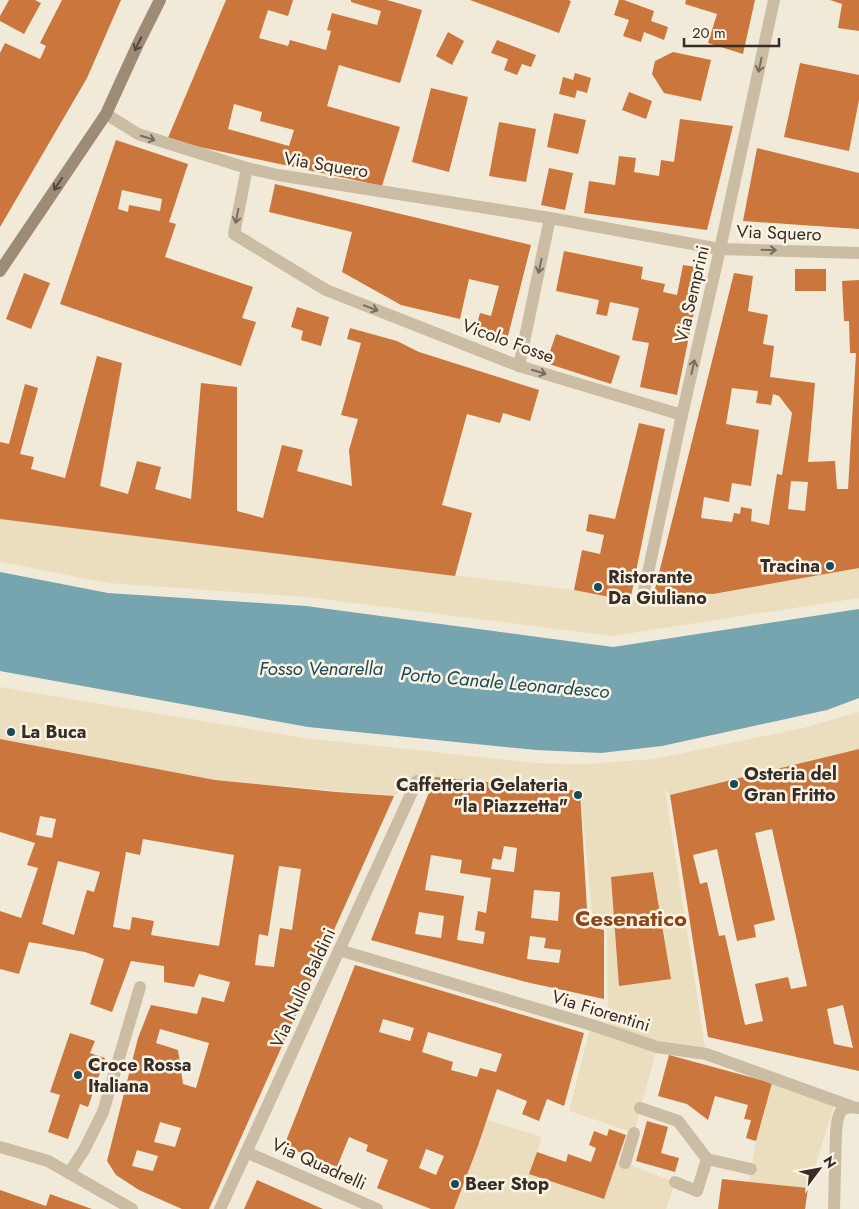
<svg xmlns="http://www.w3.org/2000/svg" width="859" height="1209" font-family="Jost,sans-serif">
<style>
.plaza{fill:#ebdebe}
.water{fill:#76a5b0}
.building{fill:#cb763d;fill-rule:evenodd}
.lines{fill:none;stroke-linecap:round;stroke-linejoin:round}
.street{stroke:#cbbca4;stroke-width:12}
.secondary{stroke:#9e8b75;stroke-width:12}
.oneway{stroke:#54493e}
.oneway2{stroke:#786d5f}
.poi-dot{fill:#1a4a58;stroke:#faf3e4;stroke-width:2}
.labels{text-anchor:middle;stroke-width:5;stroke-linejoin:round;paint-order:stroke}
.street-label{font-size:18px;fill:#352d26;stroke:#faf3e4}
.poi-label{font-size:18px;font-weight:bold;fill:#352d26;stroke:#faf3e4;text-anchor:start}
.water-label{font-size:19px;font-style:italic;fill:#1a4a58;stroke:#faf3e4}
.district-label{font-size:22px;font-weight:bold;fill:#88461b;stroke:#faf3e4}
</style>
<rect width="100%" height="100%" fill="#f2ead8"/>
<g class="plaza">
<polygon points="0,519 574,590 630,601 654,593 713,594 859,568 859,598 612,636 307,597 109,583 0,562"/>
<polygon points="0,687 305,738 536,763 586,764 653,759 803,728 859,712 859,749 670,795 665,789 706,1054 657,1047 634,1133 569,1111 590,1028 608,1030 607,930 593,922 580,791 435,777 417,781 394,796 215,780 0,739"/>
<polygon points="773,1078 836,1100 808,1188 749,1182 756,1141"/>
<polygon points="487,1120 542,1137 530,1174 604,1199 617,1160 675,1182 666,1209 454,1209 478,1147"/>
</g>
<polygon class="water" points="0,572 108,593 306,606 613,647 859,609 859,698 827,710 662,746 601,753 536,750 308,727 0,671"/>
<g class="building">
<polygon points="9,0 35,0 41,3 24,34 0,21 0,16"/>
<polygon points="62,0 121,0 87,78 0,227 0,53 5,43 40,59 46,46 40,43"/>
<path d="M226,0H293L288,16L268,10L259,38L288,46L290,40L326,50L331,31L327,30L332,13L377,25L381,11L351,2V0H387L422,10L400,83L339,65L327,106L400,127L382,186L167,140ZM234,104L262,112L260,121L294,130L289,146L228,129Z"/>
<polygon points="470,0 568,0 571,1 559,33"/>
<polygon points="619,0 624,0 654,11 651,21 668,27 664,40 644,32 641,42 623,36 629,20 614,15"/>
<polygon points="686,0 755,0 743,54 708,43 717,14 685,4"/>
<polygon points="830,0 859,0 859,31 838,28 842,4"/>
<polygon points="448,32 464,41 452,65 436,56"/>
<polygon points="497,40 536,55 531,67 522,64 517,75 504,70 508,59 491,53"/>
<polygon points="673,52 711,60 701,101 664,93 652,74 655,61"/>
<polygon points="800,63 859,75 859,100 849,151 784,137"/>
<polygon points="575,73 591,78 587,93 577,90 575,98 559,94 563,77 573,80"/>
<polygon points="431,88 468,97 449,172 412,162"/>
<polygon points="629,92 652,101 646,119 622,110"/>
<polygon points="554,113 586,120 578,154 547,147"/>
<polygon points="680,119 733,126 707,230 584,213 589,181 615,185 619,156 636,158 634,172 659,176 661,160 674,162"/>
<polygon points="499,122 536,129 526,182 489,176"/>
<path d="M116,140L188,164L169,222L176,224L165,257L253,287L242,318L256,322L241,366L60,304ZM122,190L162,199L160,211L129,205L128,212L118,209Z"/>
<polygon points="757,148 859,173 859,229 743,221"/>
<polygon points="549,168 573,173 565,210 541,205"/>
<polygon points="275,184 531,245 508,336 476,328 480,313 491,316 499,286 469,279 460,319 401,305 342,272 352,232 269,212"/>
<polygon points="564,251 643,267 641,279 665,284 663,292 677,295 683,265 703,268 677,395 640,387 649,343 632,340 639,308 610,302 607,316 596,314 599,300 556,291"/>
<rect x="795" y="269" width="31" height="22"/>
<polygon points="24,273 50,283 31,329 6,319"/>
<path d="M734,273L753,276L748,311L768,315L763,344L774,346L770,377L815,383L808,462L835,461L837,489H848L856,353H850L849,321H844L842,281L859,280V568L713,594L654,593ZM732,388L758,391L756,403L771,405L773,394L779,396L792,413L782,475L777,474L769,525L751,521L752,509L741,507L740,514L734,513L732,522L701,518L704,497L729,502L732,483L751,486L759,430L726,424ZM791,481L808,482L805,511L788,509Z"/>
<polygon points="297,307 329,317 321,346 301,340 303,331 291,327"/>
<polygon points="350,328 397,341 419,352 539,390 530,421 503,413 500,423 467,414 442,505 472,513 455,576 0,519 0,442 9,444 25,384 38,388 20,454 34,457 31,469 65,478 97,356 122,363 100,486 128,494 137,461 161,467 155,489 191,499 201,383 237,387 237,511 263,518 282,445 303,450 297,471 352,486 349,450 358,419 341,415 361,343 347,339"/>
<polygon points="556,334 620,356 611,384 546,363"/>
<polygon points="639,423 665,429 630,601 574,590 582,550 600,554 604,535 586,531 589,514 615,519"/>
<path d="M0,739L215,780L336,792L394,796L209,1209H182L139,1190L116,1175L107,1161L138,1038L151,1005L197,1014L202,997L224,1002L230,982L199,974L194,987L164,982V966L131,961L112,1012L90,1004L104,959L85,952L29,942L19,974L0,969V911L21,918L38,868L27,865L35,843L0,832ZM40,816L56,819L52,838L36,835ZM143,839L234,855L219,946L151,935L154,921L132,917L130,930L113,927L126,852L140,855ZM58,861L100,872L94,892L87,890L74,935L42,924ZM279,866L301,869L292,930L280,928L274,967L255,965L259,934L268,936ZM160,1029L209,1043L196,1088L183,1084L178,1050L156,1043ZM160,1122L181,1128L175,1147L154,1142ZM137,1150L158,1156L153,1171L132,1166Z"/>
<path d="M859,749V1071L708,1037L670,795ZM772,829L807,986L791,989L788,977L755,984L763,1021L745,1025L725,935L719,936L707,882L700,884L693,855L717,849L737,941L756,937L754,925L775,920L755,833ZM843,1005L853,1048L834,1044L827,1009Z"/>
<path d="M435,777L580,791L588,926L604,930V999L526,982L371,940ZM504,846L517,848L514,872L491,869L493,858L501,860ZM431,855L462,860L460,873L491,878L486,913L478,911L475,930L485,932L483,944L457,940L464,896L425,890ZM534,890L560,892L558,921L531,918ZM419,912L444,916L441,938L415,934ZM530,936L546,938L544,948L561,950L559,963L527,959Z"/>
<polygon points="653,872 671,979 619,986 611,877"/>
<path d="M355,965L584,1033L564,1106L547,1099L539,1121L522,1114L527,1101L497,1089L478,1146L454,1209H431L377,1188L388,1160L366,1151L368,1145L349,1137L337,1167L284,1146ZM383,1019L414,1028L410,1041L379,1032ZM428,1032L502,1054L496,1072L480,1068L477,1077L451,1070L453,1062L422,1052ZM426,1149L444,1156L436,1175L419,1168Z"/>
<polygon points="70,1033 95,1041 90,1053 105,1058 88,1107 80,1104 68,1139 48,1132 60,1095 50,1092"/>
<polygon points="669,1055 772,1083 756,1141 746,1138 751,1120 744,1119 748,1105 715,1096 708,1120 687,1104 658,1096"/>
<polygon points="647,1121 668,1127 661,1153 679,1158 675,1172 636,1161"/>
<polygon points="609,1129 626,1135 604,1199 529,1174 537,1152 566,1162 568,1154 591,1162 596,1148 589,1145 594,1131 607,1136"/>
<polygon points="722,1179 808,1188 805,1209 718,1209"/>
<polygon points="257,1180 323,1209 244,1209"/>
<polygon points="0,1190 46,1206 50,1194 92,1209 0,1209"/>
</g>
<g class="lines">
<g class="street">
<polyline points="106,114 138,134 247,168 278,175 550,218 720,249 859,253"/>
<polyline points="247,168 234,234 326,290 519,366 682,415"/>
<polyline points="519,366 550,218"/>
<polyline points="643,596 682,415 720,249 774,0"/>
<polyline points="339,950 595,1026 657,1047 706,1054 850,1106"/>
<polyline points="640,1108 678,1121 707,1159"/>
<polyline points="0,1147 48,1161 132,1209"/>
<polyline points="246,1152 377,1209"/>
<polyline points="625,1163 634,1133"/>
<polyline points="69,1173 84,1150 103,1112 140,987"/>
<polyline points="675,1182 697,1191 707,1159 751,1169"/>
<polyline points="220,1209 417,781"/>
<path d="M834,1209L836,1132C838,1115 838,1104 859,1108"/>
</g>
<polyline class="secondary" points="0,271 106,114 138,44 160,0"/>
</g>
<defs><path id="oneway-shaft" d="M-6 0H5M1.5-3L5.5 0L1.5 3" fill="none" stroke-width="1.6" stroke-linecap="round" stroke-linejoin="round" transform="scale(1.25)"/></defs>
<g class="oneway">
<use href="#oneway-shaft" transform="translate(138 44) rotate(116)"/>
<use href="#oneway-shaft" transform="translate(58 184) rotate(124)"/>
</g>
<g class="oneway2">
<use href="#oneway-shaft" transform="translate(760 65) rotate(102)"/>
<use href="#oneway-shaft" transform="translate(148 138) rotate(17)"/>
<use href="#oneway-shaft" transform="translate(237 216) rotate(101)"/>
<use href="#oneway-shaft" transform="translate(769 250) rotate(2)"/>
<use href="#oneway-shaft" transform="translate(540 266) rotate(102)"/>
<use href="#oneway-shaft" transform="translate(371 308) rotate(21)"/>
<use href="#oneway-shaft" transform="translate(693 367) rotate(-77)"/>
<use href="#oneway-shaft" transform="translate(539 372) rotate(17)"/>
</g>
<g class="poi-dot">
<circle cx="830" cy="566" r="5"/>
<circle cx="598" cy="587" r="5"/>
<circle cx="11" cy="732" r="5"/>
<circle cx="734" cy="784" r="5"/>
<circle cx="578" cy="795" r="5"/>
<circle cx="78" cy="1075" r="5"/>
<circle cx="455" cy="1184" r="5"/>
</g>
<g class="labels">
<g class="street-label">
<text transform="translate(326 165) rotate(9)" y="6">Via Squero</text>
<text transform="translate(779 233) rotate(2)" y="6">Via Squero</text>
<text transform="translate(692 294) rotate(-77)" y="6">Via Semprini</text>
<text transform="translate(508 341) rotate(20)" y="6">Vicolo Fosse</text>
<text transform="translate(303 988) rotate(-65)" y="6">Via Nullo Baldini</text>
<text transform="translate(601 1011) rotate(17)" y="6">Via Fiorentini</text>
<text transform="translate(319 1164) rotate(24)" y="6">Via Quadrelli</text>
</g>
<g class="poi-label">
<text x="820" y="572" text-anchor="end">Tracina</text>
<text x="608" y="583">Ristorante<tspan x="608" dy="21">Da Giuliano</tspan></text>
<text x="21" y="738">La Buca</text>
<text x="744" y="780">Osteria del<tspan x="744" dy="21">Gran Fritto</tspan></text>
<text x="568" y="791" text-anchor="end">Caffetteria Gelateria<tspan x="568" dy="21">"la Piazzetta"</tspan></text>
<text x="88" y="1071">Croce Rossa<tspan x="88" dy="21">Italiana</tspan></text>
<text x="465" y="1190">Beer Stop</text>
</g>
<g class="water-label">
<text x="321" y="675">Fosso Venarella</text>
<text transform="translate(505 682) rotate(5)" y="7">Porto Canale Leonardesco</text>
</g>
<g class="district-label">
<text x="631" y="926">Cesenatico</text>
</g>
</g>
<g transform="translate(819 1169) rotate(58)" stroke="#faf3e4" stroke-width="4" paint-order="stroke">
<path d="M0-4L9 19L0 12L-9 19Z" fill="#352d26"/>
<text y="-8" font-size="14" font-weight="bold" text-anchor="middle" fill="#352d26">N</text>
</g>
<path d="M684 38v8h95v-8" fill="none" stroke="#352d26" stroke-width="2.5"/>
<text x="692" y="38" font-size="15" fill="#352d26" stroke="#faf3e4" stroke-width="4" paint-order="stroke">20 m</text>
</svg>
